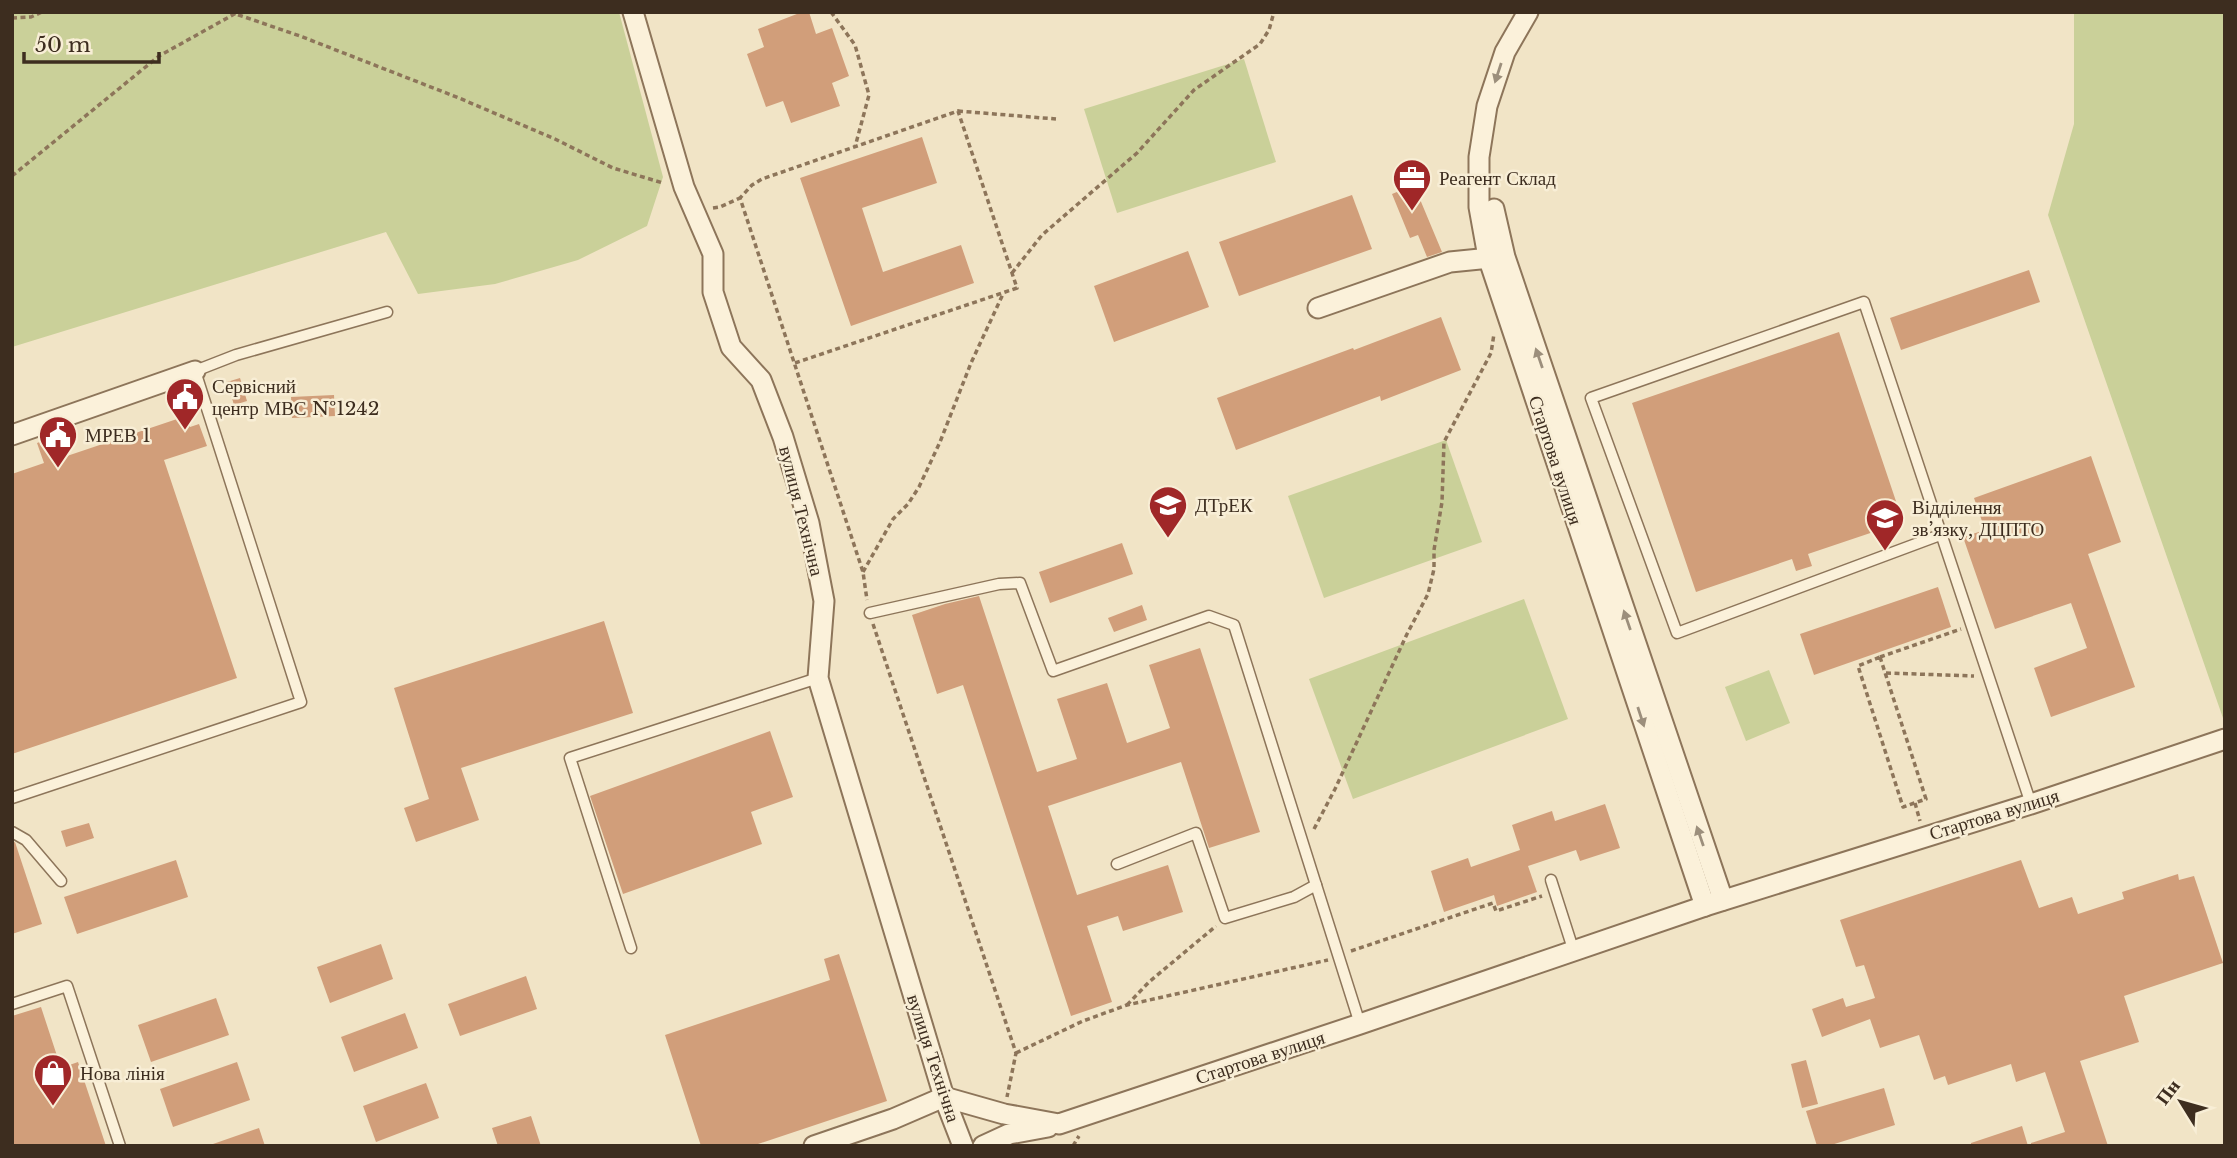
<svg xmlns="http://www.w3.org/2000/svg" width="2237" height="1158" font-family="'Libre Baskerville',serif">
<style>
.green{fill:#cad099}
.building{fill:#d19e7a}
.lines{fill:none;stroke-linecap:round;stroke-linejoin:round}
.lane-casing{stroke:#8d755a;stroke-width:13}
.street-casing{stroke:#8d755a;stroke-width:23}
.path{stroke:#8d755a;stroke-width:3.5;stroke-dasharray:5 3.5;stroke-linecap:butt}
.lane{stroke:#fbf1da;stroke-width:10}
.street{stroke:#fbf1da;stroke-width:19}
.oneway{fill:#9c8f7c}
.labels{text-anchor:middle;stroke-width:5;stroke-linejoin:round;paint-order:stroke}
.poi-label{font-size:19px;fill:#3d2d1f;stroke:#f8eed6;text-anchor:start}
.street-label{font-size:19px;fill:#3d2d1f;stroke:#f8eed6}
</style>
<rect width="100%" height="100%" fill="#f1e4c6"/>
<g class="green">
<polygon points="12,12 619,12 663,177 647,226 578,260 495,284 418,294 386,232 12,347"/>
<polygon points="2074,12 2225,12 2224,721 2048,215 2074,124"/>
<polygon points="1244,59 1276,162 1117,213 1084,109"/>
<polygon points="1446,440 1482,542 1324,598 1288,496"/>
<polygon points="1524,599 1568,719 1353,799 1309,679"/>
<polygon points="1769,670 1790,723 1746,741 1725,687"/>
</g>
<g class="building">
<polygon points="802,12 809,12 816,34 832,28 849,76 832,83 840,106 791,123 783,101 766,107 747,54 764,47 758,29"/>
<polygon points="922,137 937,183 862,208 883,272 961,245 974,283 851,326 800,178"/>
<polygon points="1414,185 1442,252 1427,257 1418,235 1410,238 1392,194"/>
<polygon points="1352,195 1372,249 1239,296 1219,242"/>
<polygon points="1188,251 1209,307 1114,342 1094,286"/>
<polygon points="2029,270 2040,302 1901,350 1890,318"/>
<polygon points="1441,317 1461,370 1381,401 1380,396 1236,450 1217,398 1353,348 1354,350"/>
<polygon points="1839,332 1903,522 1808,554 1812,566 1796,571 1792,559 1696,592 1632,403"/>
<polygon points="240,378 247,401 234,405 227,382"/>
<polygon points="334,395 335,416 292,418 291,397"/>
<polygon points="186,416 190,427 199,424 207,446 164,460 237,678 12,754 12,474 44,463 37,443 54,437 61,458"/>
<polygon points="2091,456 2121,542 2088,554 2135,687 2051,717 2034,668 2087,648 2071,603 1995,629 1963,537 1985,530 1974,498"/>
<polygon points="1122,543 1133,574 1050,603 1039,572"/>
<polygon points="1938,587 1951,627 1814,675 1800,634"/>
<polygon points="979,596 1037,772 1077,759 1057,699 1107,683 1127,743 1170,728 1149,665 1200,648 1260,832 1209,848 1181,762 1048,806 1077,895 1168,865 1183,912 1123,931 1118,916 1087,926 1112,1002 1071,1016 963,685 937,694 912,615 945,604"/>
<polygon points="1142,605 1147,620 1114,632 1108,618"/>
<polygon points="604,621 633,713 461,768 479,820 416,842 404,808 429,799 394,688"/>
<polygon points="770,731 793,797 751,812 762,844 623,894 590,796"/>
<polygon points="1605,804 1620,848 1580,861 1576,850 1528,866 1537,892 1497,906 1494,895 1444,912 1431,871 1468,858 1471,867 1520,850 1512,825 1552,811 1555,821"/>
<polygon points="89,823 94,838 66,847 61,831"/>
<polygon points="15,842 42,924 12,934 12,843"/>
<polygon points="176,860 188,897 77,934 64,897"/>
<polygon points="2021,860 2039,908 2072,897 2078,914 2124,899 2122,892 2178,874 2179,880 2194,876 2223,963 2124,996 2139,1042 2080,1061 2108,1146 2031,1146 2031,1143 2065,1132 2045,1072 2016,1082 2011,1064 1948,1085 1945,1076 1934,1080 1919,1035 1880,1048 1870,1019 1822,1037 1812,1009 1843,998 1846,1007 1875,998 1864,965 1856,967 1840,920"/>
<polygon points="381,944 393,979 330,1003 317,967"/>
<polygon points="839,954 887,1101 752,1146 701,1146 665,1035 830,980 824,959"/>
<polygon points="526,976 537,1009 460,1036 448,1004"/>
<polygon points="216,998 229,1035 151,1062 138,1025"/>
<polygon points="41,1007 61,1068 78,1062 106,1146 12,1146 12,1016"/>
<polygon points="405,1013 418,1048 354,1072 341,1037"/>
<polygon points="1806,1060 1818,1104 1802,1108 1791,1064"/>
<polygon points="237,1062 250,1100 173,1127 160,1089"/>
<polygon points="426,1083 439,1118 376,1142 363,1106"/>
<polygon points="1884,1088 1895,1125 1828,1146 1817,1146 1806,1111"/>
<polygon points="531,1116 541,1146 498,1146 492,1128"/>
<polygon points="2022,1126 2028,1146 1971,1146 1971,1143"/>
<polygon points="259,1128 265,1146 213,1146 213,1144"/>
</g>
<g class="lines">
<g class="lane-casing">
<g id="lane">
<polyline points="1940,535 1677,633 1591,398 1864,302 2031,804"/>
<polyline points="870,613 999,584 1020,583 1053,671 1209,616 1234,625 1316,885"/>
<polyline points="12,798 301,702 195,371 236,355 387,312"/>
<polyline points="12,832 26,840 61,881"/>
<polyline points="1117,864 1196,833 1225,918 1294,897 1316,885 1360,1024"/>
<polyline points="1551,880 1574,952"/>
<polyline points="631,948 570,758 818,678"/>
<polyline points="12,1004 67,986 120,1146"/>
</g>
</g>
<g class="street-casing">
<g id="street">
<polyline points="633,12 684,187 713,254 713,292 731,347 761,380 783,437 809,523 824,601 818,678 944,1097 963,1146"/>
<polyline points="1528,12 1505,52 1487,106 1479,157 1479,207 1488,257 1705,906"/>
<polyline points="1494,209 1505,257 1723,900"/>
<polyline points="1318,308 1450,262 1500,257"/>
<polyline points="12,435 195,371"/>
<polyline points="814,1146 893,1119 944,1097 1004,1114 1059,1124 1360,1024 1705,906 2031,804 2225,739"/>
<polyline points="983,1146 1009,1134 1048,1127"/>
</g>
</g>
<g class="path">
<polyline points="230,12 300,36 459,98 555,139 613,168 663,183"/>
<polyline points="831,12 855,45 869,95 855,147"/>
<polyline points="12,18 31,17 42,12"/>
<polyline points="958,111 1056,119"/>
<polyline points="12,176 159,56 238,12"/>
<polyline points="713,208 720,207 740,198"/>
<polyline points="1012,273 1042,235 1137,153 1194,90 1260,44 1269,30 1274,12"/>
<polyline points="795,363 1017,288 958,111 762,179 752,185 740,198 863,572 867,600"/>
<polyline points="863,572 893,519 908,504 919,487 940,442 971,363 1003,294"/>
<polyline points="873,624 1016,1053 1007,1097"/>
<polygon points="1880,657 1926,799 1903,807 1858,666"/>
<polyline points="1880,657 1961,629"/>
<polyline points="1886,673 1974,676"/>
<polyline points="1915,803 1920,821"/>
<polyline points="1314,829 1335,789 1407,634 1428,594 1434,569 1434,550 1442,502 1444,442 1491,353 1494,334"/>
<polyline points="1351,951 1493,903 1496,911 1542,896"/>
<polyline points="1127,1005 1149,982 1216,926"/>
<polyline points="1016,1053 1083,1021 1127,1005 1328,960"/>
<polyline points="1073,1146 1079,1136"/>
</g>
<use href="#lane" class="lane"/>
<use href="#street" class="street"/>
</g>
<defs><path id="oneway-solid" d="M-6-.8H1V-3.2L6.5 0L1 3.2V.8H-6Z" transform="scale(1.75)"/></defs>
<g class="oneway">
<use href="#oneway-solid" transform="translate(1498 73) rotate(108)"/>
<use href="#oneway-solid" transform="translate(1539 358) rotate(-109)"/>
<use href="#oneway-solid" transform="translate(1627 620) rotate(-109)"/>
<use href="#oneway-solid" transform="translate(1641 717) rotate(72)"/>
<use href="#oneway-solid" transform="translate(1700 836) rotate(-109)"/>
</g>
<defs>
<g id="office-pin" transform="scale(2.0125)"><path d="M0 17L-7.5 6A9.5 9.5 0 1 1 7.5 6Z" fill="#a02728" stroke="#f8eed6"/><path d="M-6-3h4V-5.5h4V-3h4V5H-6ZM-1-4.5V-3h2v-1.5ZM-6 0V1H6V0Z" fill="#fff"/></g>
<g id="civic-pin" transform="scale(2.0125)"><path d="M0 17L-7.5 6A9.5 9.5 0 1 1 7.5 6Z" fill="#a02728" stroke="#f8eed6"/><path d="M-.6-6.5H3V-4.5H.6V-3L4-1V1h2V6H-6V1h2V-1L-.6-3ZM-1.2 2.5V6h2.4V2.5Z" fill="#fff"/></g>
<g id="university-pin" transform="scale(2.0125)"><path d="M0 17L-7.5 6A9.5 9.5 0 1 1 7.5 6Z" fill="#a02728" stroke="#f8eed6"/><path d="M0-5L7-2L0 1L-7-2ZM-4 1L0 2.5L4 1V4Q0 6-4 4Z" fill="#fff"/></g>
<g id="shop-pin" transform="scale(2.0125)"><path d="M0 17L-7.5 6A9.5 9.5 0 1 1 7.5 6Z" fill="#a02728" stroke="#f8eed6"/><path d="M-5-2.5h2.3a2.7 3.5 0 0 1 5.4 0H5L5.5 6h-11ZM-1.5-2.5h3a1.5 2.3 0 0 0-3 0Z" fill="#fff"/></g>
</defs>
<g fill-rule="evenodd">
<use href="#office-pin" x="1412" y="178"/>
<use href="#civic-pin" x="185" y="397"/>
<use href="#civic-pin" x="58" y="435"/>
<use href="#university-pin" x="1168" y="505"/>
<use href="#university-pin" x="1885" y="518"/>
<use href="#shop-pin" x="53" y="1073"/>
</g>
<g class="labels">
<g class="poi-label">
<text x="1439" y="185">Реагент Склад</text>
<text x="212" y="393">Сервісний<tspan x="212" dy="22">центр МВС №1242</tspan></text>
<text x="85" y="442">МРЕВ 1</text>
<text x="1195" y="512">ДТрЕК</text>
<text x="1912" y="514">Відділення<tspan x="1912" dy="22">зв’язку, ДЦПТО</tspan></text>
<text x="80" y="1080">Нова лінія</text>
</g>
<g class="street-label">
<text transform="translate(1556 460) rotate(72)" y="7">Стартова вулиця</text>
<text transform="translate(802 511) rotate(76)" y="7">вулиця Технічна</text>
<text transform="translate(1994 814) rotate(-17)" y="7">Стартова вулиця</text>
<text transform="translate(1260 1057) rotate(-18)" y="7">Стартова вулиця</text>
<text transform="translate(934 1058) rotate(72)" y="7">вулиця Технічна</text>
</g>
</g>
<rect width="2237" height="1158" fill="none" stroke="#3d2d1f" stroke-width="28"/>
<g transform="translate(2181 1102) rotate(307)" stroke="#f8eed6" stroke-width="5" paint-order="stroke">
<path d="M0-5L12 26L0 18L-12 26Z" fill="#3d2d1f"/>
<text y="-10" font-size="19" font-weight="bold" text-anchor="middle" fill="#3d2d1f">Пн</text>
</g>
<path d="M24 52v10h135v-10" fill="none" stroke="#3d2d1f" stroke-width="3.5"/>
<text x="35" y="52" font-size="21" fill="#3d2d1f" stroke="#f8eed6" stroke-width="5" paint-order="stroke">50 m</text>
</svg>
